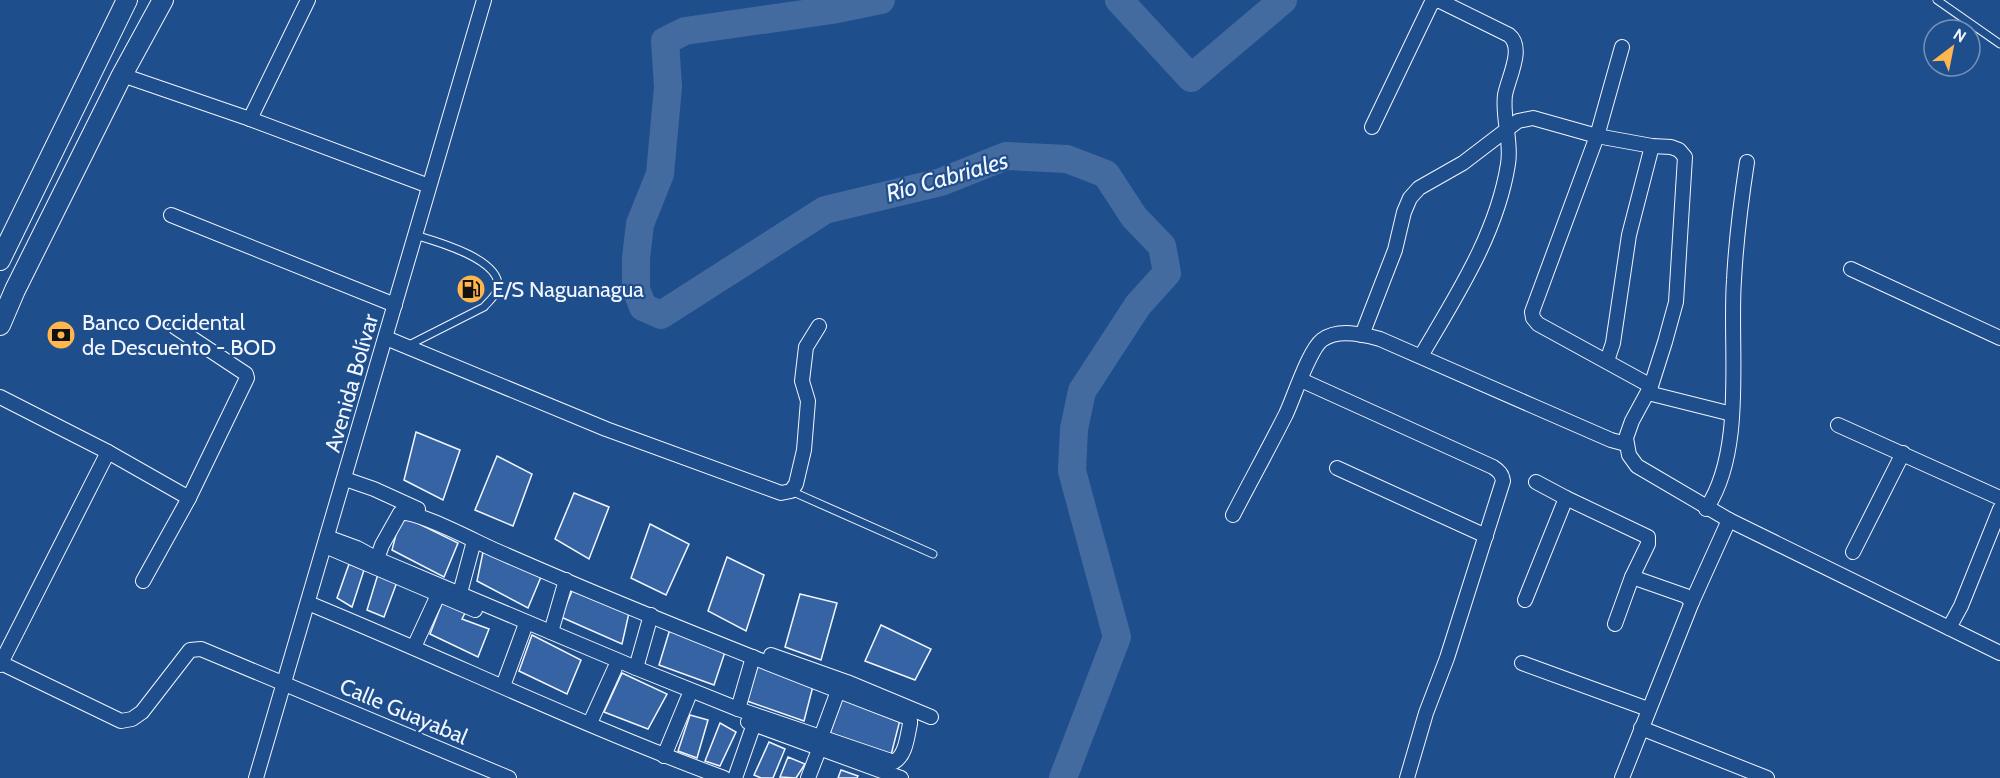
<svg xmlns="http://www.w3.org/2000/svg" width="2000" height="778" font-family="Cabin,sans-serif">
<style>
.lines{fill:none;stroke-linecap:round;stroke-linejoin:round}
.river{stroke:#446ba0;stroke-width:28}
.building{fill:#3563a3;stroke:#f2f6ff;stroke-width:1.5}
.lane-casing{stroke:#f2f6ff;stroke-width:9}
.street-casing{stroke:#f2f6ff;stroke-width:16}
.secondary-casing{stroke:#f2f6ff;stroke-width:22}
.lane{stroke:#1f4e8c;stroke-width:7}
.street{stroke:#1f4e8c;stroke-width:14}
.secondary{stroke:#1f4e8c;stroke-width:20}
.labels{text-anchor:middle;stroke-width:4.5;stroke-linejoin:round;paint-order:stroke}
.poi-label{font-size:22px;fill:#f2f6ff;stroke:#1f4e8c;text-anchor:start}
.street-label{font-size:22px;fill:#f2f6ff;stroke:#1f4e8c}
.water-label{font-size:24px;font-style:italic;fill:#f2f6ff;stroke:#1f4e8c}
</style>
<rect width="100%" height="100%" fill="#1f4e8c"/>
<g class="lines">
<g class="river">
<polyline points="881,0 832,10 685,31 665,41 668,87 660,174 640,224 636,258 636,289 643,307 661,315 825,210 941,182 1006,156 1067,159 1106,174 1134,217 1162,246 1167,273 1138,305 1082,391 1074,429 1072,471 1117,637 1063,778"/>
<polyline points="1119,0 1191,78 1283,0"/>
</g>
</g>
<g class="building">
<polygon points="416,432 460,450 443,500 404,480"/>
<polygon points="497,456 532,474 513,526 475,510"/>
<polygon points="574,493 609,507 589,559 555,539"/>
<polygon points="401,515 458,543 444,577 392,550"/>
<polygon points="650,524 689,544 666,595 631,578"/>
<polygon points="483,552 541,577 528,608 477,581"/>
<polygon points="727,557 764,575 746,631 708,611"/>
<polygon points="349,564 364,570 352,607 337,598"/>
<polygon points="378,574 397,582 384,617 367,610"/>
<polygon points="572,591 629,613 622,644 561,617"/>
<polygon points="800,594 837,603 821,660 785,647"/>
<polygon points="444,598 467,609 462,619 489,629 478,657 430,634"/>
<polygon points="881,625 931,649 915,680 865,661"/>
<polygon points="670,629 725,652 714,685 659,665"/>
<polygon points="532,635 581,660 567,694 519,671"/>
<polygon points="758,665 813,686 804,721 747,701"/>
<polygon points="622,673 667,694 648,729 604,712"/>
<polygon points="843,696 900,720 891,755 830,733"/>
<polygon points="690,715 708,720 697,758 678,751"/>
<polygon points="720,723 736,732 720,766 705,761"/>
<polygon points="769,742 785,749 773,778 761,778 754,775"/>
<polygon points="788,757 805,764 796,778 780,777"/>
<polygon points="841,770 858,776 857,778 838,778"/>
</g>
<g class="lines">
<g class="lane-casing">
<g id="lane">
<polyline points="1937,0 2000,44"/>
<path d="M407,346L484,307C489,301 496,296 498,288C502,259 435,241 415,235"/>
<polyline points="791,491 933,554"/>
</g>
</g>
<g class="street-casing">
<g id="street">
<polyline points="1622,47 1597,136 1532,312 1533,318 1538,324 1651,386"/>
<polyline points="122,75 250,119 429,186"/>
<polyline points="250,119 308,0"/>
<polyline points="1372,127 1431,4 1437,0"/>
<polyline points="171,215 395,305"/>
<polyline points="1851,269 2000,338"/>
<polyline points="1362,335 1395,250 1404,212 1410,198 1419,188 1463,163 1518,121 1533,118 1597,136 1652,146 1671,147 1679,150 1685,157 1676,302 1665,342 1651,386 1632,421 1626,438 1629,455 1637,466 1729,520"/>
<polyline points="386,338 606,429 781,493 791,491 796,484 804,450 808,401 802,381 806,347 819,326"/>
<path d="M1421,356C1456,296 1497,234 1508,164C1512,141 1502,119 1505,95C1508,78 1525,48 1509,35L1438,0"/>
<polyline points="1607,361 1613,343 1629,235 1652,146"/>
<path d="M1301,380L1493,467C1499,471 1502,474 1503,481L1447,658L1426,713L1407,778"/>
<polyline points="1648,393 1732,414"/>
<polyline points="0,397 108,452 189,498"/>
<polyline points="1838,425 2000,498"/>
<polyline points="1337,468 1486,536"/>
<polyline points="345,479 374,489 418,509"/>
<polyline points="1536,482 1566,498 1648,537 1648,544 1632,577 1615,624"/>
<path d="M1706,509C1746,450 1729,348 1734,280C1736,241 1741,201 1747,162"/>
<path d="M1233,515C1250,482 1269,448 1286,414C1294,397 1309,350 1322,340C1338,328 1363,334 1380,339L1533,406L1611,440L1626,444"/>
<path d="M327,537L357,548L377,559L636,668L738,709L894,762C906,755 907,737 910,724V720L906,717C768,664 631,610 497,551C478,543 417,510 400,513L382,545L377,559"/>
<polyline points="325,546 475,610"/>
<polyline points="1853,552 1903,453"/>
<polyline points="1632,577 1686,596 1692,602"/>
<polyline points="143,581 189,498 247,378 246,374 175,327"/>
<polyline points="460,593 474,541"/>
<polyline points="1525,600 1566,498"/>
<path d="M308,603C447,660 583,726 724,778"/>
<polyline points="1949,628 1961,606 2000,509"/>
<polyline points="551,632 566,580"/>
<polyline points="414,647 438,595"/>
<polyline points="771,655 847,682 931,717"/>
<polyline points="1,663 121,721 132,719 142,712 190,650 201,649 509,778"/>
<polyline points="1522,663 1648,709"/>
<polyline points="0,665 108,452"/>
<polyline points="636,668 651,615"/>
<polyline points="503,686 524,629"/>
<polyline points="738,709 753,657"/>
<polyline points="748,722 901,778"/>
<polyline points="590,723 615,668"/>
<polyline points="1641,728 1767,778"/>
<polyline points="821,737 838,691"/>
<polyline points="664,756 688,698"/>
<polyline points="256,778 484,0"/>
<polyline points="735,778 754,724"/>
<polyline points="808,778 820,747"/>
<polyline points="1622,778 1692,602 1729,520 2000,653"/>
</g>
</g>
<g class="secondary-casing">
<g id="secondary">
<polyline points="0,260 127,0"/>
<polyline points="0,325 15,290 122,75 163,0"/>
</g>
</g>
<use href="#lane" class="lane"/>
<use href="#street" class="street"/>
<use href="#secondary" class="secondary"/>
</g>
<defs>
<g id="fuel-disc" transform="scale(1.5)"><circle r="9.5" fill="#ffb74d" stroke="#1f4e8c"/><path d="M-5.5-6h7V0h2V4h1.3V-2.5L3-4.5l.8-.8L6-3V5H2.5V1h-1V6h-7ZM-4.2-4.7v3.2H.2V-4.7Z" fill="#111"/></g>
<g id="bank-disc" transform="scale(1.5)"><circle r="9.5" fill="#ffb74d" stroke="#1f4e8c"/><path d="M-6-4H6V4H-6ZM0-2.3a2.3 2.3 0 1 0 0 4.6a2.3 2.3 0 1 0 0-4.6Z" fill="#111"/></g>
</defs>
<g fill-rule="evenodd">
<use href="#fuel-disc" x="471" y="289"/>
<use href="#bank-disc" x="61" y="335"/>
</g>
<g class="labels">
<g class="poi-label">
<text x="492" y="297">E/S Naguanagua</text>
<text x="82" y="330">Banco Occidental<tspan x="82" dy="25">de Descuento - BOD</tspan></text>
</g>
<g class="street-label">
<text transform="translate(351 383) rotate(-74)" y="8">Avenida Bolívar</text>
<text transform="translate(404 711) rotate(23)" y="8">Calle Guayabal</text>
</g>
<g class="water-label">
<text transform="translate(947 177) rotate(-16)" y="8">Río Cabriales</text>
</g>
</g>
<g transform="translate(1952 48) rotate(32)"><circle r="28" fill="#1f4e8c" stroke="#7391ba" stroke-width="1.5"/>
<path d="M0-4.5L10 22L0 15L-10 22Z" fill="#ffb74d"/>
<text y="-9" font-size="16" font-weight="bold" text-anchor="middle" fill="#f2f6ff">N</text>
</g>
</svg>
